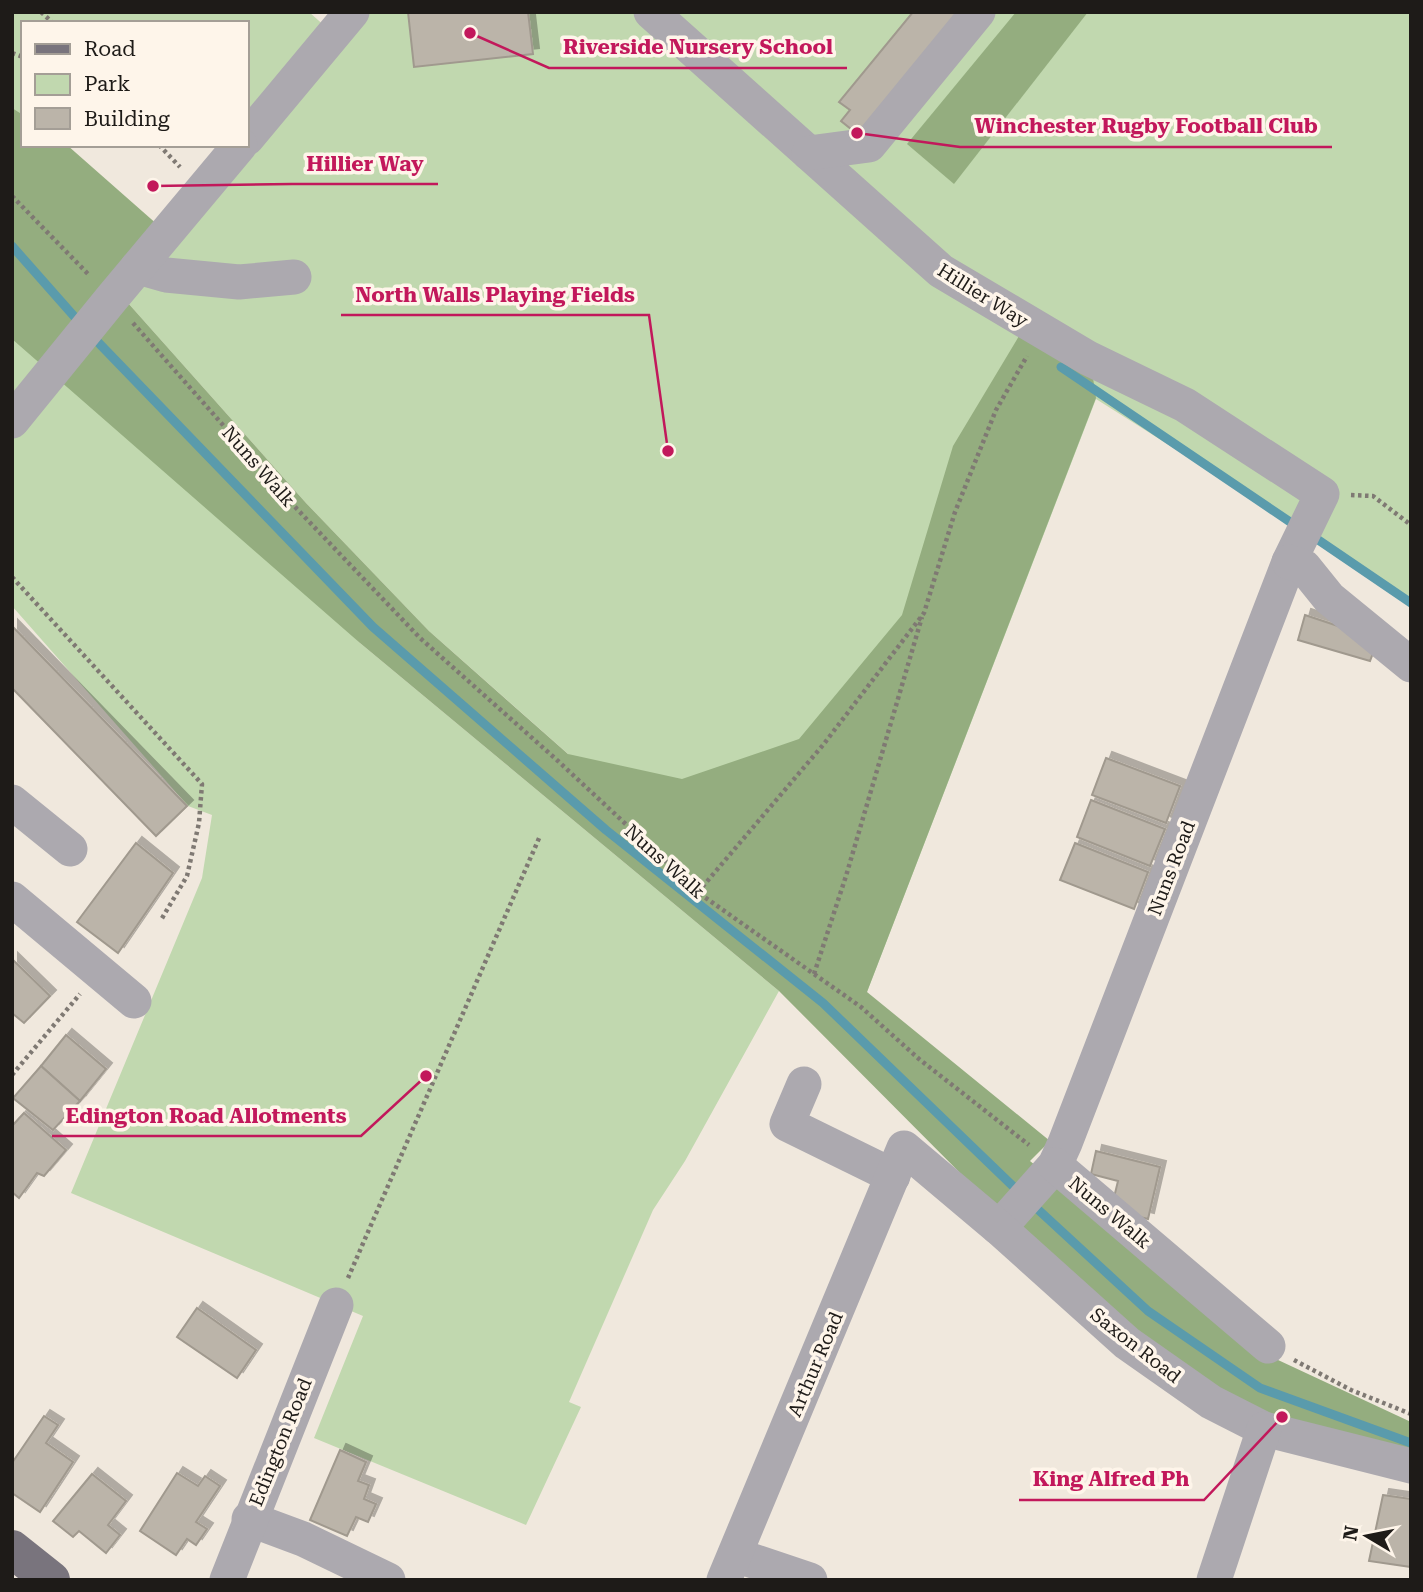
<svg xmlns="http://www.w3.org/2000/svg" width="1423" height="1592" font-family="'Roboto Serif',serif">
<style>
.green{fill:#c1d8af}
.forest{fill:#94ad7f}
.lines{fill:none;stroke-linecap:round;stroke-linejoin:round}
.stream{stroke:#5a9bac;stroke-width:9}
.building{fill:#bbb4a9;stroke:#a0998e;stroke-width:2;filter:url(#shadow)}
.path{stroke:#7f7973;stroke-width:4.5;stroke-dasharray:3.5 3.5;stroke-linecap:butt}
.minor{stroke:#aca9af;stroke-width:35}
.major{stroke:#79747d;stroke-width:38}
.labels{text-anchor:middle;stroke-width:7;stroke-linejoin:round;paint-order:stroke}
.street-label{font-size:19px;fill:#1e1b18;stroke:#fef5ea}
.leader{fill:none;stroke:#c2185b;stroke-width:2.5}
.callout-dot{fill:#c2185b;stroke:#fef5ea;stroke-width:2.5}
.callout-label{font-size:21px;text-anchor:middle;font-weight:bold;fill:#c2185b;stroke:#fef5ea;stroke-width:7;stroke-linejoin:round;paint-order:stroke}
</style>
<defs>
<filter id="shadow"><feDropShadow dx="6" dy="-6" stdDeviation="0" flood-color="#0004"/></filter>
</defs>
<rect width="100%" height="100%" fill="#f0e8dd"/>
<g class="green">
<polygon points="12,12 309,12 327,28 247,121 247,23 23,23 23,145 12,185"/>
<polygon points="352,12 1411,12 1411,598 1096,399 867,992 713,882 429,631 306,503 128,303"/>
<polygon points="12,276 360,643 779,991 685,1161 653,1210 569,1402 581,1407 526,1525 314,1438 363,1316 71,1193 202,878 212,815 188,806 12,606"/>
</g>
<g class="forest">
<polygon points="1016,12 1088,12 954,184 907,144"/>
<polygon points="12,108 23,115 23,145 67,145 159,226 128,303 306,503 429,631 568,754 682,779 799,739 902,615 953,446 1019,336 1092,371 1096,398 867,992 1050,1141 1030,1161 1263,1353 1411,1422 1411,1455 1250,1411 1137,1334 984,1197 779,991 360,643 12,339"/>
</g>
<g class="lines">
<g class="stream">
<polyline points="12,246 80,323"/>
<polyline points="92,336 373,627 606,830 823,1003 1019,1192"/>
<polyline points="1061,367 1299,528"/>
<polyline points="1311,535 1411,603"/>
<polyline points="1032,1204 1148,1311 1260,1388 1411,1443"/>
</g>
</g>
<g class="building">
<polygon points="408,12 528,12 533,54 414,67"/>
<polygon points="913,12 971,12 866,141 841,121 850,110 839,102"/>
<polygon points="1305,615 1362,634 1376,645 1370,661 1298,640"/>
<polygon points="12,626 187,806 156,836 12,688"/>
<polygon points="1106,758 1180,786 1166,823 1092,795"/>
<polygon points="1091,800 1165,829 1150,866 1077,837"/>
<polygon points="136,843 173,873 118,953 77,922"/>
<polygon points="1075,843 1148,872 1134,909 1060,880"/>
<polygon points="12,959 50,996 24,1023 12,1013"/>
<polygon points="66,1035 106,1069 80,1101 41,1066"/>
<polygon points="41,1066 80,1101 53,1130 13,1098"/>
<polygon points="24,1113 66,1150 44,1176 37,1173 19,1198 12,1192 12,1126"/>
<polygon points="1096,1151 1160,1167 1148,1219 1111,1210 1118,1181 1091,1174"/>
<polygon points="197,1308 256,1350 237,1378 177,1337"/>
<polygon points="44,1416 58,1425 46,1443 73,1462 40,1512 12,1493 12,1463"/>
<polygon points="340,1450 366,1462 358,1481 369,1485 364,1499 376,1504 368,1522 356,1517 347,1536 310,1520"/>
<polygon points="177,1473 198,1486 205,1476 220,1486 196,1522 207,1529 196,1545 187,1539 176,1555 140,1531"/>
<polygon points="92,1474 126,1501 108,1525 120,1535 106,1553 79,1531 73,1537 53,1521"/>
<polygon points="1383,1495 1411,1499 1411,1567 1369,1561"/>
</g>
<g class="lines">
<g class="path">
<polyline points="41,12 53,23"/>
<polyline points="12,53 23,57"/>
<polyline points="159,145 180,167"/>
<polyline points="12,196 89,275"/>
<polyline points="133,323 297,509 420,638 558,761 703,896 861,1007 919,1059 1029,1145"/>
<polyline points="1351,495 1373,496 1411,525"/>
<polyline points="12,577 202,784 199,823 187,876 161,920"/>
<polyline points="698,892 823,745 924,613 955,512 996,410 1027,356"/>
<polyline points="814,974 846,876 922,617"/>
<polyline points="12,1075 80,994"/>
<polyline points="348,1278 540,836"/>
<polyline points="1294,1360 1351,1390 1411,1414"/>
</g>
<g class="minor">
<polyline points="651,12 941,271 1088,358 1185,405 1322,494 1289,562 1065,1143 1055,1165 999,1228"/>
<polyline points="247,138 352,12"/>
<polyline points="809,153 869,145 978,12"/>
<polyline points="138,267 166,275 239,282 294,277"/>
<polyline points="12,421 112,298 240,145"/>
<polyline points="1289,562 1304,567 1329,598 1411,665"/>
<polyline points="12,802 70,849"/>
<polyline points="12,899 134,1001"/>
<polyline points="804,1084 787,1124 893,1176"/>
<polyline points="1055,1165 1268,1346"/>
<polyline points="249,1519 303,1539 388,1580"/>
<polyline points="735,1555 810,1580"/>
<polyline points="227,1580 336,1305"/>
<polyline points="724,1580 904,1148 999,1228 1127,1343 1211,1402 1264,1429 1411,1466"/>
<polyline points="1214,1580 1264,1429"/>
</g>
<polyline class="major" points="12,1549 51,1580"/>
</g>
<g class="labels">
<g class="street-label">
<text transform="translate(983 295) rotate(32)" y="7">Hillier Way</text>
<text transform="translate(259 466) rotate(49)" y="7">Nuns Walk</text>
<text transform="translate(665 861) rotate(42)" y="7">Nuns Walk</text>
<text transform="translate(1171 868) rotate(-69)" y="7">Nuns Road</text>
<text transform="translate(1110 1212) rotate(40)" y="7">Nuns Walk</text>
<text transform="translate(1136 1345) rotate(38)" y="7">Saxon Road</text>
<text transform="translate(815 1364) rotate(-67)" y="7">Arthur Road</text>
<text transform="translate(280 1442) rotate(-68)" y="7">Edington Road</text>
</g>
</g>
<path class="leader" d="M470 33L549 68H847M857 133L960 147H1332M153 186L292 184H438M668 451L649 315H341M426 1076L361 1136H52M1282 1417L1204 1500H1019"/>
<g class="callout-dot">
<circle cx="470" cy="33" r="7"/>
<circle cx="857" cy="133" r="7"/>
<circle cx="153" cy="186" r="7"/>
<circle cx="668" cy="451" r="7"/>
<circle cx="426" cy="1076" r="7"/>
<circle cx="1282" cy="1417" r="7"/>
</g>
<g class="callout-label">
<text x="698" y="54">Riverside Nursery School</text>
<text x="1146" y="133">Winchester Rugby Football Club</text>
<text x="365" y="171">Hillier Way</text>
<text x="495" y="302">North Walls Playing Fields</text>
<text x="206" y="1123">Edington Road Allotments</text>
<text x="1111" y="1486">King Alfred Ph</text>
</g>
<rect width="1423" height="1592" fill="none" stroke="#1e1b18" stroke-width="28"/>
<rect x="21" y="21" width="228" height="126" fill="#fef5ea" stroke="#a49e96" stroke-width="2"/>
<rect x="35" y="44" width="35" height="10" fill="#79747d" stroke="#a49e96" stroke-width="2"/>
<text x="84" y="56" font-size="21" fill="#1e1b18">Road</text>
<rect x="35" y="74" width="35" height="21" fill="#c1d8af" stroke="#a49e96" stroke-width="2"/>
<text x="84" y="91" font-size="21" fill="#1e1b18">Park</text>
<rect x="35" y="108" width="35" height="21" fill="#bbb4a9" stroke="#a49e96" stroke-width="2"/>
<text x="84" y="126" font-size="21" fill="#1e1b18">Building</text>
<g transform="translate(1367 1536) rotate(280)" stroke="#fef5ea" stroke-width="5" paint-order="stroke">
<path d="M0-5L12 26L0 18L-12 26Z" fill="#1e1b18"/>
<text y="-10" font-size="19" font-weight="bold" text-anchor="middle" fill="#1e1b18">N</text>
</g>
</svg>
